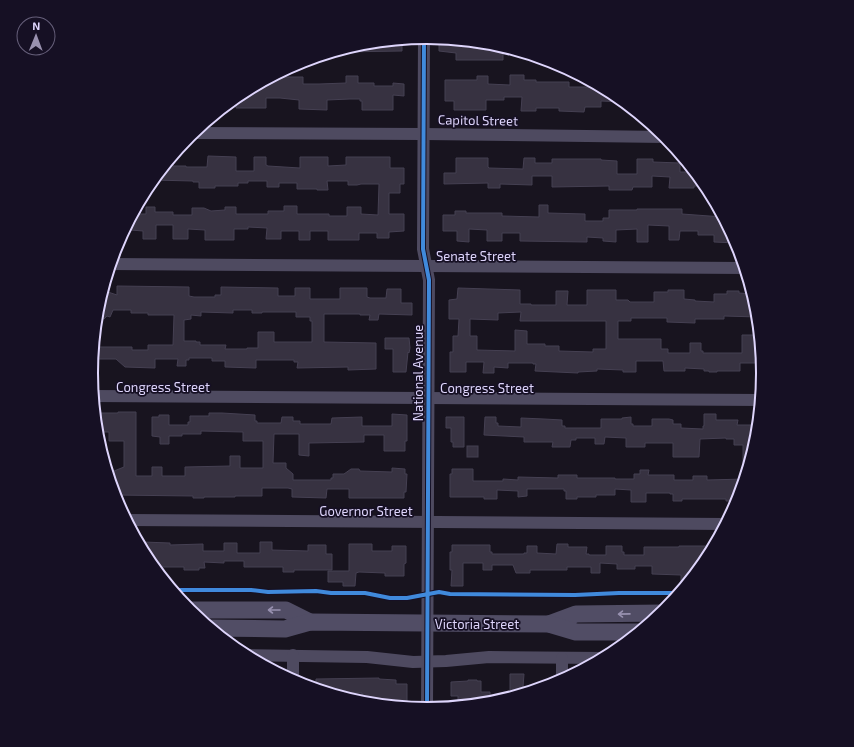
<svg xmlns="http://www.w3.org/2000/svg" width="854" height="747" font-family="'Exo 2',sans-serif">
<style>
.building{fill:#373241;stroke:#454052;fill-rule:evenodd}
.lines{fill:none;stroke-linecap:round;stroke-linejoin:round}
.minor{stroke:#4e4a60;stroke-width:12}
.secondary{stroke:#514d65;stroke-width:17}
.cycleway-casing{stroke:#161024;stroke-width:6}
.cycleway{stroke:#408adc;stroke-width:4}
.oneway{stroke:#9891b0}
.labels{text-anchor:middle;stroke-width:3.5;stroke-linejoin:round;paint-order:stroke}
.street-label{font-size:13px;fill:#ded5fc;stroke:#161024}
.rim{fill:none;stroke:#ded5fc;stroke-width:2}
</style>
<rect width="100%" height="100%" fill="#18141f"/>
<g class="building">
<polygon points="402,39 402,51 339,52 339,50 362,43"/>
<polygon points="445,39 493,44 503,47 503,60 456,60 456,53 439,51 439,40 445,40"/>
<polygon points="510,75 524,75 524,80 536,80 536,82 569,82 569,87 602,87 614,94 624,102 601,101 601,107 585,107 584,112 559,111 559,108 536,108 536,111 521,111 522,97 504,97 504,100 486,100 486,110 454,110 454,101 445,101 445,80 477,80 477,76 488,76 488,84 510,85"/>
<polygon points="346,76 358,76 358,83 374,83 374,86 393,86 393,83 404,84 404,96 393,95 393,110 362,110 362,101 360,101 360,99 350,99 327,100 327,110 299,109 299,100 280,98 266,98 266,108 236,108 236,97 272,77 303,77 303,84 319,84 346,83"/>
<polygon points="173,155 173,166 186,166 186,167 207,167 208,156 236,157 236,171 254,171 254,157 266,157 266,165 268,166 300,168 300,157 328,157 328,166 346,165 346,157 390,157 390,168 404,168 404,184 400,184 400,193 389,193 389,214 404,214 404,231 389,232 389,238 377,238 377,233 359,233 359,240 328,240 328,231 310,231 310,240 299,240 299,231 281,231 281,239 266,239 267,228 248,227 248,229 234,229 234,240 205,240 205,230 188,229 188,239 173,239 173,225 156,225 156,239 143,239 143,231 131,230 132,216 132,214 146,214 146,207 155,207 155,212 173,212 173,215 192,215 192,208 204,208 211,211 225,210 225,207 236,207 236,214 268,214 268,211 284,211 284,206 297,206 297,214 329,214 329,216 347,216 347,207 361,207 361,214 378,215 379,184 361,184 357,185 348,185 348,181 327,181 328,190 317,190 317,189 297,189 297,183 279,183 279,187 267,187 267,181 248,181 248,183 238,183 238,186 215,186 215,188 199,188 199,182 193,182 193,181 152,180"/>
<polygon points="456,158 488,158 488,167 489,168 523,169 524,158 535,158 535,163 552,163 552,159 601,159 601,160 617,161 617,174 637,174 637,159 653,159 653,162 680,163 680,172 695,172 706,186 694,186 694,188 669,188 670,177 652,176 652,187 633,187 632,190 609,190 609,186 552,187 552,176 532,176 532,185 500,184 500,188 488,188 488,183 444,184 444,173 456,173"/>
<polygon points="539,205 548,205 548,213 585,214 585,221 603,221 603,218 609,218 609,210 637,210 637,209 682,209 682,214 723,217 737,243 714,242 714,235 698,235 698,231 680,231 679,240 669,240 669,226 648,225 648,242 637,242 637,229 616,230 616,242 603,241 603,238 587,237 587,242 520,241 520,233 502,233 502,241 487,241 487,230 469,229 469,242 457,241 457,231 443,231 443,215 455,215 455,211 466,211 466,213 502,213 502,216 539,217"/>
<path d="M117,286L189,287V296L194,297H215V295H221V287L278,288V296H295V288H310V299H340V288H367V297L370,298H386L387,289H401V303H412V315L379,314L378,320H369L370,315H360V314H324V342L376,343V369L348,370V367L297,368L298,362H294V360H256V368L225,367V361H212V358H189V360H186V366H177L178,359H155V368L125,367L116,359H92L93,347H132V350H148V345H173L174,315H148V313H131V310H113L110,317L107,316L104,319L96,316L97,308L102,290L117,295ZM233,310H252V313H262V312H296V317H310V321H312V342H274V332H258V348H247V349H225L226,345H200V342H196V341H184V320L191,319V315L201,316V312L233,313Z"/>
<path d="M458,288L520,290V304H531V305H556V291H568L567,305H587V290H616V300H628L630,302H654V292H668V290H684V299L695,300V301L714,302V294H727V291H739V293L753,294L757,308L758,317L724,316V319H695V323L667,322V318H631V321H618V339H661V349H668V353H690V343H701V351H703V353H742V335H755V363H740V371H717V372H709V371H704V369L685,368V371H664L663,361H636V372H623V370L597,369V371L578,372V373L535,371L536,364H533V363H508V368L494,367V373H483L484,362H466V372H450V352H453V336H458L459,319H449V300L457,299ZM521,312L520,321H606V349H593V352L559,351V346H545V344H527V331L515,330V351L477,350V336H470V319L498,320V313Z"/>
<polygon points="385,338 409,338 410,348 409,353 408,352 406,372 393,372 393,349 385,349"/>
<polygon points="118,412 136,412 136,476 152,476 152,467 162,467 162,476 185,476 185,467 230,466 230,456 240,456 240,468 263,468 263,441 243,441 243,432 201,431 201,434 182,434 182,436 169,436 169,444 160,444 160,437 152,436 152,417 159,417 159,415 169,415 169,425 188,425 188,422 190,422 190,416 209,416 209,413 222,413 255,415 255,421 257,421 257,423 281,423 282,417 293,417 293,421 300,421 300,424 331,424 332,418 362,417 362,426 392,426 392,414 407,415 407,441 405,441 405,451 384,451 384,435 364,435 364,442 309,443 309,456 299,455 299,434 274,434 273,463 286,463 286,468 293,474 293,480 331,480 331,478 333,478 333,474 344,474 351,469 359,469 360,471 392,472 392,468 405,469 405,474 407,474 406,492 404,492 404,498 349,498 349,489 327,489 326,498 292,497 292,489 288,488 262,488 262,496 235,496 235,497 204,497 204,498 193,498 193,496 114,495 109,479 109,473 124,467 124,441 109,441 109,432 96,432 94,413 118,413"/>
<polygon points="704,414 716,414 716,420 738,420 737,425 758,425 757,439 748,470 743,470 743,445 734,445 734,439 726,439 726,438 700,439 699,457 673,457 673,443 645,443 645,447 626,447 626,438 605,437 604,444 595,444 595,438 576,438 576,440 571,440 570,447 552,447 553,442 524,442 524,437 484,435 485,417 496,417 496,423 498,423 498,426 521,427 521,418 544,419 562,420 562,426 565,426 565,428 601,428 601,419 622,419 622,418 631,417 631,424 633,424 633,426 652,426 652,419 669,419 673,420 673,424 681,424 681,428 703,429 703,426 704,426"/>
<polygon points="446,417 464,417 464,447 453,447 453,442 451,442 451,428 446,428"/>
<rect x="467" y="446" width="11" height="11"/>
<polygon points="452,469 473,469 473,481 503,481 503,479 518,480 518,477 558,478 558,475 577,475 577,478 615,478 615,479 634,479 634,474 640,474 640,470 649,470 648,475 674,475 674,480 693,480 693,476 707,476 707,480 745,479 738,501 726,501 726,499 682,499 682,501 673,501 673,494 670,494 670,493 646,493 646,502 631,502 631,490 615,489 615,495 596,495 596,497 577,497 577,499 566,499 566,491 564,491 564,489 527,489 527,496 518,497 518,491 497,490 497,499 484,499 484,497 450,497 450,474 452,474"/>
<polygon points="143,542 170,543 170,545 203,544 203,551 224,551 224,543 237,543 237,553 260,553 260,542 272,542 272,550 308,551 308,545 326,545 326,554 332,554 332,570 294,570 294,572 283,572 283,567 244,567 244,561 224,561 224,563 204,562 205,568 199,568 199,570 184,570 184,567 154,567 154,562 148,562 143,553"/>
<polygon points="349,544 372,544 372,551 392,551 392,546 406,546 406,563 404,564 404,576 385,576 385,573 359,572 356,573 355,586 343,586 343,582 328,582 328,571 349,571"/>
<polygon points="557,544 568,544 568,547 587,547 586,554 589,554 589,555 606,555 606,546 622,546 622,552 624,552 624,555 644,555 644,547 679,547 679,546 715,546 707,561 681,592 681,575 652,574 652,566 635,566 635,569 617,569 617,564 600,563 600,573 591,573 591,567 567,567 567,570 530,570 530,573 516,573 513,565 492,565 492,570 483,570 483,563 463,563 463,586 451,586 452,570 450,570 450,552 452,552 452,545 490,545 490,552 492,552 492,554 524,554 524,553 527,553 527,546 537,546 537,553 556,554"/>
<polygon points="510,674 524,674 523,687 539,687 540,689 510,698"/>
<polygon points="379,678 379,679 396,680 396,684 407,684 407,702 402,702 402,708 368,704 368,700 362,699 362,693 326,693 316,690 316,679"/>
<polygon points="468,680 477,680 477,681 481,681 481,692 490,692 490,704 458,707 458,696 451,696 451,682 468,681"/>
</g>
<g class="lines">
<g class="minor">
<polyline points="424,37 423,249 429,280 427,710"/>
<polyline points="192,133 424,134 666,137"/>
<polyline points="110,264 745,268"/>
<polyline points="93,396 761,400"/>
<polyline points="126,520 726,524"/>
<polyline points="244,655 367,657 413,662 446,661 489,657 605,658"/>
<polyline points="293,655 293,682"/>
<polyline points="562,681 562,658"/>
</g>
<g class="secondary">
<polyline points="188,610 286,610 310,622"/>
<polyline points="549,624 576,614 663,613"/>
<polyline points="209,628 285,629 310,622 549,624 576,632 640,632"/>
</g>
<g class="cycleway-casing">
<g id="cycleway">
<polyline points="424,37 423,249 429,280 427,710"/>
<polyline points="171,590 251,590 268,592 316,591 331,593 365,593 390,598 407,598 439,592 450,594 575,595 619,593 680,593"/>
</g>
</g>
<use href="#cycleway" class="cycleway"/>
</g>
<defs><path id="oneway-shaft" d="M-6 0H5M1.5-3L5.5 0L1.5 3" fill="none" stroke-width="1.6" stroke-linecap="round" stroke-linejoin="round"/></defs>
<g class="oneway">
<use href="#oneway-shaft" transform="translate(274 610) rotate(-180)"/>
<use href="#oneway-shaft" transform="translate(624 614) rotate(179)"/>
</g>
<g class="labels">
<g class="street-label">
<text transform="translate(478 120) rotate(1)" y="5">Capitol Street</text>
<text x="476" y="261">Senate Street</text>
<text transform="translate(418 373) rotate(-90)" y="5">National Avenue</text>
<text x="163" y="392">Congress Street</text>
<text x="487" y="393">Congress Street</text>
<text x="366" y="516">Governor Street</text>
<text x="477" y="629">Victoria Street</text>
</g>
</g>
<path d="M0 0H854V747H0ZM98 373a329 329 0 1 1 658 0a329 329 0 1 1-658 0Z" fill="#161024" fill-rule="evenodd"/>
<path class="rim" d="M98 373a329 329 0 1 1 658 0a329 329 0 1 1-658 0Z"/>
<g transform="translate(36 36) rotate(1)"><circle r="19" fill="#161024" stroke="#665f7a"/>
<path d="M0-3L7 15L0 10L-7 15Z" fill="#9991af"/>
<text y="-6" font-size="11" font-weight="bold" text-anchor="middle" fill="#ded5fc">N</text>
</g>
</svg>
